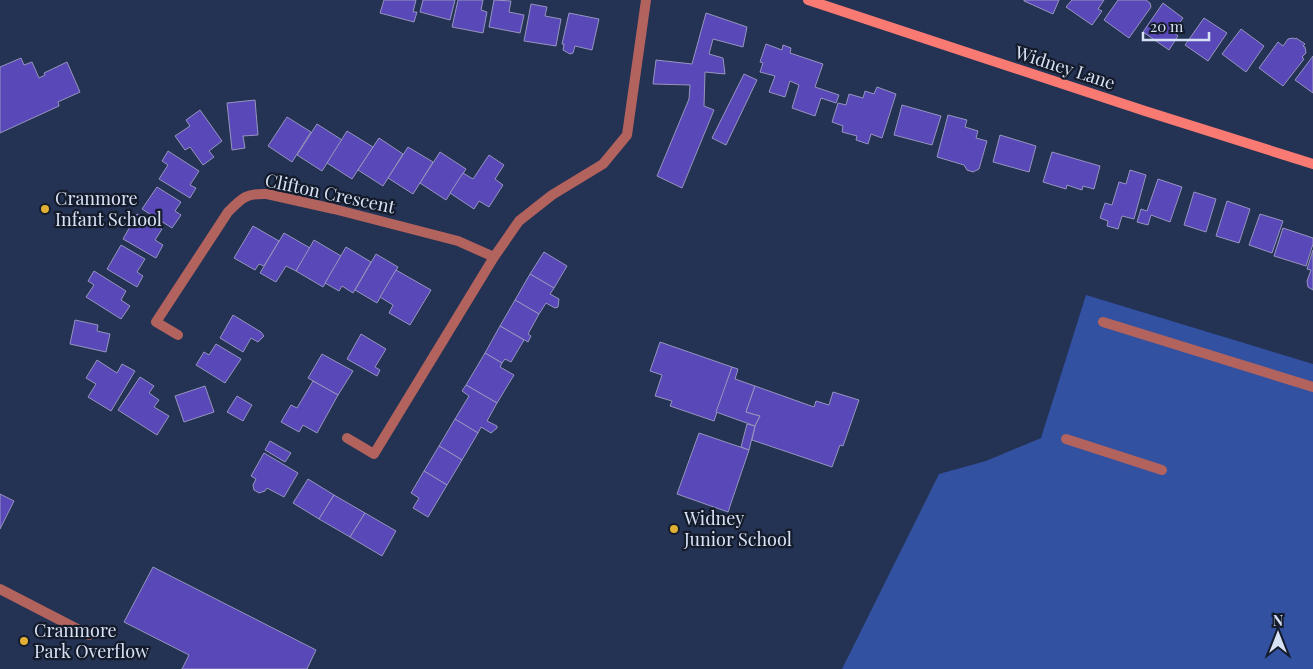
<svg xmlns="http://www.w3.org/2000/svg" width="1313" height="669" font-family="'Playfair Display',serif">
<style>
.green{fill:#3251a0}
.building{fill:#5948b8;stroke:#9595bf}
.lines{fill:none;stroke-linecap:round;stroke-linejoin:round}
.lane{stroke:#b2635d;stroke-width:10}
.street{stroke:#b2635d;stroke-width:10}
.secondary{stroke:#f87a72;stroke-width:10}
.poi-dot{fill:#e1af34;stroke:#141b2a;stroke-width:2}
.labels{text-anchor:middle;stroke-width:4.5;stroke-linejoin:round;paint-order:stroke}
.street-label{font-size:18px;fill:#d7e1f6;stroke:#141b2a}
.poi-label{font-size:18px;fill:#d7e1f6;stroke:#141b2a;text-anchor:start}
</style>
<rect width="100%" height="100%" fill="#243253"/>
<polygon class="green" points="1086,295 1313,364 1313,669 842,669 939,474 986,461 1041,438"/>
<g class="building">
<polygon points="384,0 416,0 413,12 417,12 414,22 380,13"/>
<polygon points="423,0 455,0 450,20 420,12"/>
<polygon points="458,0 483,0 481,10 487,12 483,33 452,27"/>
<polygon points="494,0 511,1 509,12 524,15 520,33 489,27"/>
<polygon points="1024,0 1059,0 1053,14 1024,1"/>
<polygon points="1072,0 1104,0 1098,9 1102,11 1092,25 1066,7"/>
<polygon points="1118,0 1146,0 1150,3 1151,7 1129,38 1104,20"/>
<polygon points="1163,3 1183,18 1173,32 1178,36 1169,50 1143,32"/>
<polygon points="531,4 547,7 545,16 561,19 556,46 524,41"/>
<polygon points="569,13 599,19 592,50 575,46 573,53 570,54 563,50 564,44 562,44"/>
<polygon points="706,13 747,27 743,47 713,39 709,54 723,58 725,74 705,72 704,106 714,110 682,188 657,176 689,99 690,85 653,84 656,60 692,64"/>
<polygon points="1204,18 1227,33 1208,61 1185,45"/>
<polygon points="1241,29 1264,46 1246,72 1222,54"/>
<polygon points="1293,38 1295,39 1296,38 1305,44 1303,46 1305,47 1306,53 1302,57 1304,59 1283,86 1259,68 1278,42 1283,46 1288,39"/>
<polygon points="766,44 782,50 783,45 791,48 790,53 823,64 815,87 839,95 836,103 821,98 815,116 792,108 799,85 790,81 785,97 769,92 775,76 760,72 763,63 760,62"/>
<polygon points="1313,56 1313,93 1295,80"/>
<polygon points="21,58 24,65 32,62 39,78 45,75 44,73 67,62 80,92 58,102 59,106 0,133 0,67"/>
<polygon points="744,74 757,80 726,145 712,138"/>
<polygon points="877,87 896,94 882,138 871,134 868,144 856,140 857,136 842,132 843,126 832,122 838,103 846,105 849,94 863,98 865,91 874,94"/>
<polygon points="255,100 258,135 243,136 245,148 232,150 227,103"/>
<polygon points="902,105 941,116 932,145 894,135"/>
<polygon points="200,110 222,141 209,151 214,157 203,165 190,147 185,150 175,136 190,126 186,120"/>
<polygon points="948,115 967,120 965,127 978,131 976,138 987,141 979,169 973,172 967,170 964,165 937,157"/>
<polygon points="287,117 311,132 292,162 268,146"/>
<polygon points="317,124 342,140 322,171 297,155"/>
<polygon points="347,131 373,147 352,179 327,163"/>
<polygon points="1000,135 1036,146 1029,172 993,162"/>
<polygon points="379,138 403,154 383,186 358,170"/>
<polygon points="408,147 433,162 413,194 388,178"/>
<polygon points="168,151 199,171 190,185 196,188 190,198 159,179 168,165 162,161"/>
<polygon points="440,152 466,169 446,200 420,183"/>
<polygon points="1052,152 1100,166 1094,189 1083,186 1082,190 1067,185 1066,189 1043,182"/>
<polygon points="489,155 504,165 495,179 503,185 489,207 479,201 474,209 450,193 463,173 473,179"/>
<polygon points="1130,170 1146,175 1134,219 1122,216 1118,229 1107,226 1108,221 1100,218 1105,203 1112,205 1119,182 1126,184"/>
<polygon points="1158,179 1182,187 1170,222 1151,215 1148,225 1137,222 1141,209 1147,211"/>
<polygon points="157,187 181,202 175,211 181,215 172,228 142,209"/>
<polygon points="1194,192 1216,199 1206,232 1184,225"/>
<polygon points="1227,201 1250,209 1239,243 1216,236"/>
<polygon points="137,214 162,229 155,240 163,245 156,258 123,239"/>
<polygon points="1260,214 1283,221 1272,253 1249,245"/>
<polygon points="253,226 279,241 264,266 259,264 255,270 234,258"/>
<polygon points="1283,228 1313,238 1313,244 1306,266 1274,256"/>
<polygon points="284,233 310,248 296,271 286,266 276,282 260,273"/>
<polygon points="314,240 341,256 323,287 296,271"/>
<polygon points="121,245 145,259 137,272 143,276 137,287 107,269"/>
<polygon points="346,247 371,262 353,293 342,286 339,291 325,283"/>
<polygon points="1313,250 1313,290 1308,287 1307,281 1311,270 1307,269"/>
<polygon points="544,252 567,266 554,288 530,274"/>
<polygon points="376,254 398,267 377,303 355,290"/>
<polygon points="396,270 431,290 410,325 389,313 393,305 380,297"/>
<polygon points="94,271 126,291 121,300 130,306 121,319 86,297 94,285 88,281"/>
<polygon points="530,274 554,288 550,294 559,299 558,307 555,308 546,303 539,314 515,300"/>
<polygon points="515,300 539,314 528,334 531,336 528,342 500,326"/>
<polygon points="233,315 261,332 264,336 258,342 251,338 243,352 220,338"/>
<polygon points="75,320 98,325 97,331 110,334 106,352 70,344"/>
<polygon points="500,326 524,340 511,362 505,359 502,363 485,353"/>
<polygon points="361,334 386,349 375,367 380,370 377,376 347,359"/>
<polygon points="660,342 732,367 714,421 670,406 672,401 655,396 662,375 650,371"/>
<polygon points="216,344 241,359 225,383 196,365 204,352 209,355"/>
<polygon points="485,353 502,363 500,367 514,375 497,403 466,385"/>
<polygon points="322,354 353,371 338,395 308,378"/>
<polygon points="97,360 117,373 122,364 135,371 111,411 88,397 96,384 86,378"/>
<polygon points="732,367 738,369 735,379 755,386 746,412 760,416 755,426 716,412"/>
<polygon points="140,377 154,386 149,393 159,400 154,407 169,416 157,435 118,410"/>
<polygon points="313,381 338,395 317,433 303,425 299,432 281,422 291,405 297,408"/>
<polygon points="466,385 497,403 487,421 497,426 497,428 491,433 481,427 478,433 455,419 469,396 462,391"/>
<polygon points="205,386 214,412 184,422 175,396"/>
<polygon points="755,386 814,407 816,401 829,405 833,392 859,400 843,446 840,445 832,467 752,440 755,426 760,416 746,412"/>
<polygon points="237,396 252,405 243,421 227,412"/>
<polygon points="455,419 478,433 462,460 439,446"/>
<polygon points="747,424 755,426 749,450 741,447"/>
<polygon points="699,433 749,450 728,512 677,494"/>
<polygon points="270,441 291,453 285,462 265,450"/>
<polygon points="439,446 462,460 447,485 424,471"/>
<polygon points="264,453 298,473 284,497 267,488 265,491 259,493 254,490 253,485 256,479 251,476"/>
<polygon points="424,471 447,485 428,517 413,508 419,498 411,493"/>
<polygon points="308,479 334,495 319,519 293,503"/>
<polygon points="0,494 14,501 0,529"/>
<polygon points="334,495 365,513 350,537 319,519"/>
<polygon points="365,513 396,531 382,556 350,537"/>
<polygon points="153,567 316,650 307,669 182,669 189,655 124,622"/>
</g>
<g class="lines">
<g class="lane">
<polyline points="1103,322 1313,387"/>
<polyline points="1066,439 1162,470"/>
<polyline points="0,589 89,635"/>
</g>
<g class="street">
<path d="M178,335L156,322L228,212C242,198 246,193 267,194L334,209L458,241L494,257"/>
<polyline points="347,438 374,454 494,257 519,221 552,195 603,164 627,135 646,0"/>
</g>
<polyline class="secondary" points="808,0 1145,111 1313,164"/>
</g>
<g class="poi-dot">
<circle cx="45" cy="209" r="5"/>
<circle cx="674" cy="529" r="5"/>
<circle cx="24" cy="641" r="5"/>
</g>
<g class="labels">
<g class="street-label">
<text transform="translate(1065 68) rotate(18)" y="6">Widney Lane</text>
<text transform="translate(330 194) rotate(12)" y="6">Clifton Crescent</text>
</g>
<g class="poi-label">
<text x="55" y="205">Cranmore<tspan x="55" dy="21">Infant School</tspan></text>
<text x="684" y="525">Widney<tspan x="684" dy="21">Junior School</tspan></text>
<text x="34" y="637">Cranmore<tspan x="34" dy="21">Park Overflow</tspan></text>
</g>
</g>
<g transform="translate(1278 634)" stroke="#141b2a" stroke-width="4" paint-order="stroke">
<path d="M0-4L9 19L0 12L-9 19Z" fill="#d7e1f6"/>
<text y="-8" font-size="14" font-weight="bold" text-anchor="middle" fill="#d7e1f6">N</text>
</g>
<path d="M1143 32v8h66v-8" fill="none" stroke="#d7e1f6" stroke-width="2.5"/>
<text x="1150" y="32" font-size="15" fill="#d7e1f6" stroke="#141b2a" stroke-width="4" paint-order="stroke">20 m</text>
</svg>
